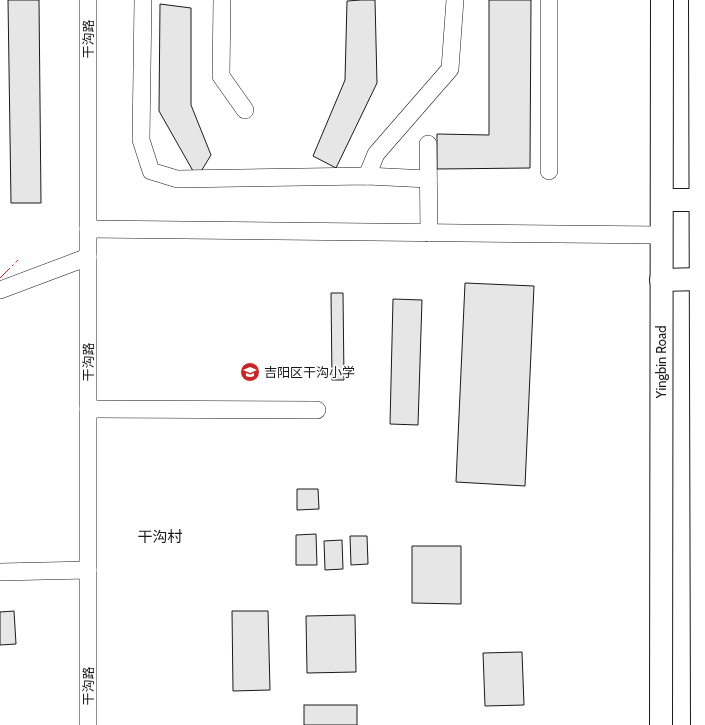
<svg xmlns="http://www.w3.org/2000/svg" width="705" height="725" font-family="Cabin,'Noto Sans SC',sans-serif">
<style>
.building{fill:#e6e6e6;stroke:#1a1a1a}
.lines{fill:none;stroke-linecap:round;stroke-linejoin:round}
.minor-casing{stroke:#1a1a1a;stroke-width:18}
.highway-casing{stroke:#1a1a1a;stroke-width:24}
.minor{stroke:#fff;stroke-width:17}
.highway{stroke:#fff;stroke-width:22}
.power{stroke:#c62828;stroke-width:1;stroke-dasharray:14 3 2 3;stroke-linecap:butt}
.labels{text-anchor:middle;stroke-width:3;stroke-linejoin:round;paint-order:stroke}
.street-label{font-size:13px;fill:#1a1a1a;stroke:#fff}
.poi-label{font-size:13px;fill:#1a1a1a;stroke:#fff;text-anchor:start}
.quarter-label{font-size:15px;fill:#1a1a1a;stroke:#fff}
</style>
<rect width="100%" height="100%" fill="#fff"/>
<g class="building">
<polygon points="8,0 39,0 41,203 11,203"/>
<polygon points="361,0 375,0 377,83 336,168 313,156 345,80 347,1"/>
<polygon points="489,0 531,0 530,168 437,169 437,134 489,135"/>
<polygon points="160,4 191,8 191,105 211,155 197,178 159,111"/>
<polygon points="465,283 534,286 525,486 456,482"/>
<polygon points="331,293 343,293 344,380 332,380"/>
<polygon points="393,299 422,300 418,425 390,424"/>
<polygon points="297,489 318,489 319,509 297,510"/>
<polygon points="316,534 317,565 296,565 296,535"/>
<polygon points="350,536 367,536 368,564 351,565"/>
<polygon points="342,540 343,569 325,570 324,541"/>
<polygon points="412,546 461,546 461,604 412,603"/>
<polygon points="14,611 16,644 0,645 0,612"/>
<polygon points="232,611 268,611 270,690 233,691"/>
<polygon points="355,615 356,672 307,673 306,616"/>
<polygon points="522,652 524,705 485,706 483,653"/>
<rect x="304" y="705" width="53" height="20"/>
</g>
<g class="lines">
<g class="minor-casing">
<g id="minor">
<polyline points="88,0 88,725"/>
<polyline points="143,0 141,140 151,171 177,179 367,176 428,179"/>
<polyline points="222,0 221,76 245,110"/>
<polyline points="549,0 549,171"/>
<polyline points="428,144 429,233"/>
<polyline points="367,176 376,154 450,69 455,0"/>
<polyline points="88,229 661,235"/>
<polyline points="0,290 88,257"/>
<polyline points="88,409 317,410"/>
<polyline points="0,572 88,570"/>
</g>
</g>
<g class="highway-casing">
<g id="highway">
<polyline points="700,0 702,725"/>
<polyline points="662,200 701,200"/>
<polyline points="661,280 701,279"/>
<polyline points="661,725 662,0"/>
</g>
</g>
<use href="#minor" class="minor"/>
<use href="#highway" class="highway"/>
<polyline class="power" points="0,278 18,260"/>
</g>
<defs>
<g id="school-disc" transform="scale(1)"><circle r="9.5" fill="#c62828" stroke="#fff"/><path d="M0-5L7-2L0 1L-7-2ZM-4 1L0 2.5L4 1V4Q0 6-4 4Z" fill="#fff"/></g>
</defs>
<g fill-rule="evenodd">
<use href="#school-disc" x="250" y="372"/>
</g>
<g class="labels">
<g class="street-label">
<text transform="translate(88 39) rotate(-90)" y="5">干沟路</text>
<text transform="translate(88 362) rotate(-90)" y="5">干沟路</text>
<text transform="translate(661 362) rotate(-90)" y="5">Yingbin Road</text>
<text transform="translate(88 686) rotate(-90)" y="5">干沟路</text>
</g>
<g class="poi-label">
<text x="264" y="377">吉阳区干沟小学</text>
</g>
<g class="quarter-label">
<text x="160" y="542">干沟村</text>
</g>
</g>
</svg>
